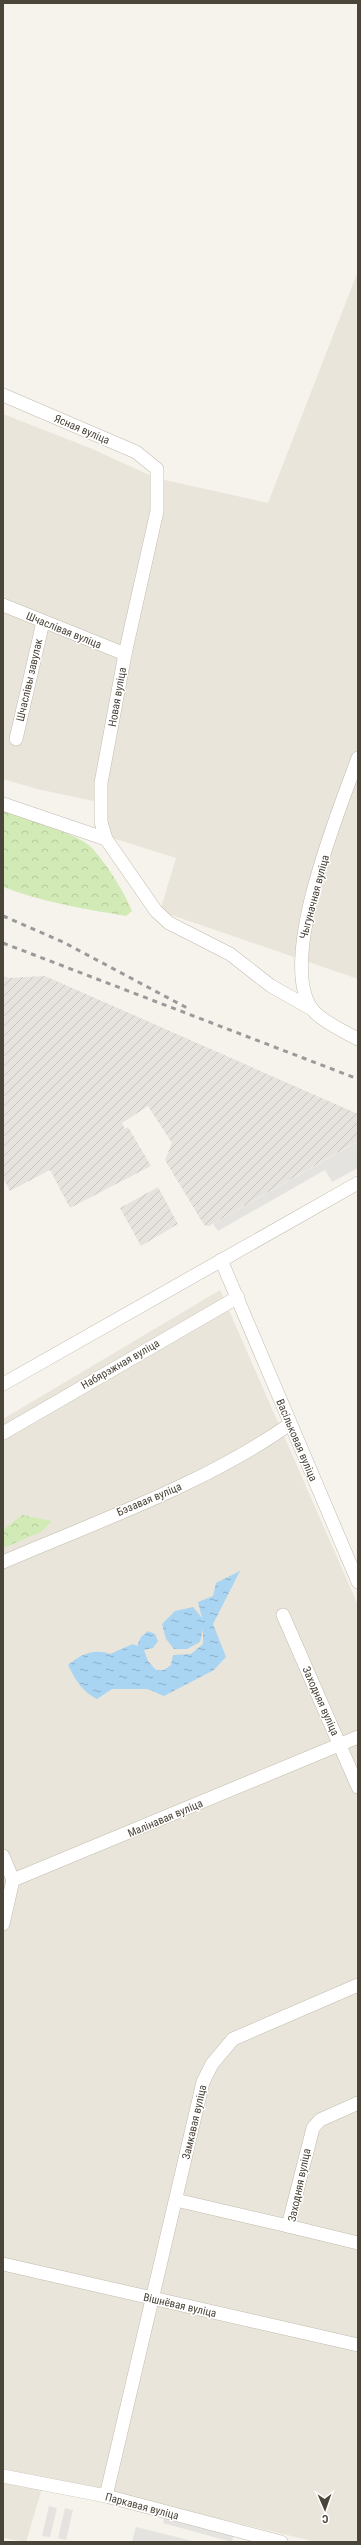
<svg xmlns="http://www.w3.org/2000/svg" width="361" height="2545" font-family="'Roboto Condensed',sans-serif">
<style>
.residential{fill:#eae5da}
.industrial{fill:url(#industrial-furrows)}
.forest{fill:url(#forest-crowns)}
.parking{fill:#e5e3e0}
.water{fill:url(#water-ripples)}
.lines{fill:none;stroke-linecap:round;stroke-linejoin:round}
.minor-casing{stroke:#c2bbae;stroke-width:14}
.minor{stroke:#fff;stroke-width:13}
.rail{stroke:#9a9a9a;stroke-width:3;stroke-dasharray:5 5;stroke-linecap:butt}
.labels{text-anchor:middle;stroke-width:3;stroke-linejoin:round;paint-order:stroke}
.street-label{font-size:11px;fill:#4b4439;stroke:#fff}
</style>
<defs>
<pattern id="industrial-furrows" width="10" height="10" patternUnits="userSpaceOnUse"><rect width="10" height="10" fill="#e6e2dd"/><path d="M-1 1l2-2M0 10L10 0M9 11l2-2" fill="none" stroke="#c7c3be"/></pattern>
<pattern id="forest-crowns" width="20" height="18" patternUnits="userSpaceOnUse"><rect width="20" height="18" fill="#d2eab5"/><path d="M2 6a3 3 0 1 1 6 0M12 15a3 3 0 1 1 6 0" fill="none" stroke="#b6ca9c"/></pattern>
<pattern id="water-ripples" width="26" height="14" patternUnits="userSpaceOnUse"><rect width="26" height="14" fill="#a9d4f2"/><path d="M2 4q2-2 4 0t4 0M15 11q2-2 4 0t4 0" fill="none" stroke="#8caec5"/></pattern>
</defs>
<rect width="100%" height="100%" fill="#f6f3ec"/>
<g class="residential">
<polygon points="358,271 358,979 160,911 176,858 106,836 103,803 37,789 3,779 3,414 90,448 156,478 268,503"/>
<polygon points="220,1290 358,1605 358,2542 316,2542 119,2494 3,2470 3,1419"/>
<polygon points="3,2480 42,2488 26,2542 3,2538"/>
</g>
<g class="industrial">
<polygon points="3,976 9,978 45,976 358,1114 358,1141 209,1226 204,1225 165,1160 172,1143 148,1106 122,1123 125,1129 128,1127 151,1166 70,1208 50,1170 10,1191 3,1178"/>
<polygon points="158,1187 178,1224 141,1246 120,1208"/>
</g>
<g class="forest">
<path d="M3,811C24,819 79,833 93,849C108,866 123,890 132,911L126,916C84,909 43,902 3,887Z"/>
<polygon points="22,1515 52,1521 41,1532 3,1548 3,1530"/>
</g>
<g class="parking">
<polygon points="357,1142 358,1168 332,1182 325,1170 218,1231 213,1224"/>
<polygon points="49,2506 57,2508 50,2537 42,2536"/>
<polygon points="65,2508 73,2510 66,2540 58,2538"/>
<polygon points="165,2515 234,2533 232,2542 163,2523"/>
<polygon points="136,2527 197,2542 132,2542"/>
</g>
<path class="water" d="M240,1571L213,1624L226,1657L214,1670L164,1696L147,1689H112L97,1699C82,1692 75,1679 68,1665C80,1655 94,1648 110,1654L133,1644L137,1646L141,1637L148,1631L155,1634L158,1641L153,1648L144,1650L148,1661L156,1670H164L171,1665L173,1655L191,1654L203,1644V1629L200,1642L187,1649H174L166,1639L162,1624L175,1611L193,1607L202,1618L198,1602L213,1596L216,1583Z"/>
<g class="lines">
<g class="minor-casing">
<g id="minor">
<polyline points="3,395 136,452 157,469 157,511 125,654 101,783 101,822 106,839 156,911 169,923 230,954 271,986 312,1009"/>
<polyline points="3,605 125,654"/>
<polyline points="16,739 43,622"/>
<path d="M358,758C339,810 277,961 312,1009C320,1020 346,1033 358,1039"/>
<polyline points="3,804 106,839"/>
<polyline points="221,1260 358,1582"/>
<polyline points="3,1384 358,1183"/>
<polyline points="3,1433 238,1297"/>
<path d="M3,1562C98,1521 205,1484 290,1424"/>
<polyline points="283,1615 358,1787"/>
<polyline points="3,1856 13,1880"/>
<polyline points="3,1924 13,1880 358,1737"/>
<polyline points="358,2103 320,2120 313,2128 288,2226 358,2243"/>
<polyline points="176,2200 288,2226"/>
<polyline points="3,2264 358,2345"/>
<polyline points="3,2476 106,2496 281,2542"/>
<polyline points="106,2496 203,2082 212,2064 233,2039 358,1985"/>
</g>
</g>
<use href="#minor" class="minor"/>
<g class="rail">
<polyline points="3,916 63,942 189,1009"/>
<polyline points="3,943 358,1079"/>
</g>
</g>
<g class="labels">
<g class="street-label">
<text transform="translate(82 429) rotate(23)" y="4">Ясная вуліца</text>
<text transform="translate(64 630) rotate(22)" y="4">Шчаслівая вуліца</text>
<text transform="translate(29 680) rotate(-77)" y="4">Шчаслівы завулак</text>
<text transform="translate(117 697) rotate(-80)" y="4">Новая вуліца</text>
<text transform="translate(314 897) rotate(-75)" y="4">Чыгуначная вуліца</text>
<text transform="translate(120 1364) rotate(-30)" y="4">Набярэжная вуліца</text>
<text transform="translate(297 1440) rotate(67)" y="4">Васільковая вуліца</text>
<text transform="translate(149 1499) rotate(-23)" y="4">Бэзавая вуліца</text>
<text transform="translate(321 1701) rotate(66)" y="4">Заходняя вуліца</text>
<text transform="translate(165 1818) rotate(-23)" y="4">Малінавая вуліца</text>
<text transform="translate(194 2122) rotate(-77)" y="4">Замкавая вуліца</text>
<text transform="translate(299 2185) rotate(-78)" y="4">Заходняя вуліца</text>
<text transform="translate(180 2305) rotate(13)" y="4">Вішнёвая вуліца</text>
<text transform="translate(142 2506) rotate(15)" y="4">Паркавая вуліца</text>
</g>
</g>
<rect width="361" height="2545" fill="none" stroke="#4b4439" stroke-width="8"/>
<g transform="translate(325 2509) rotate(178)" stroke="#ffffff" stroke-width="3" paint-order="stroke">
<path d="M0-3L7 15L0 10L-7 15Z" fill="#4b4439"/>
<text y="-6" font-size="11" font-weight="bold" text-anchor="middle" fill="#4b4439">С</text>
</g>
</svg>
